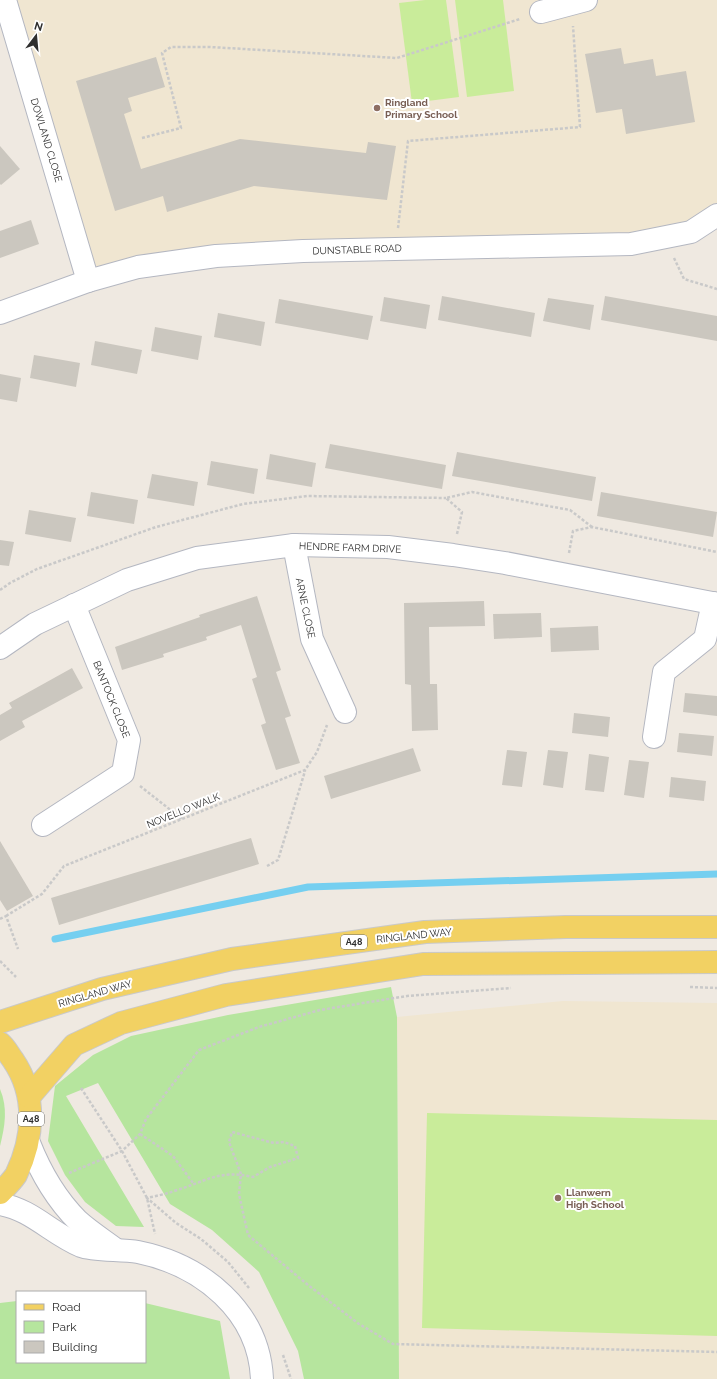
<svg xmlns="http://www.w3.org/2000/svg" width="717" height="1379" font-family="Raleway,sans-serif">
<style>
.education{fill:#f0e6d1}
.green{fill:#b6e59e}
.pitch{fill:#c9ec9a}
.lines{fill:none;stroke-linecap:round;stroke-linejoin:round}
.stream{stroke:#75cff0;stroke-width:7}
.building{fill:#cbc7bf}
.minor-casing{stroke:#b4b7c1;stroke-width:24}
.major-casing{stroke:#c9c9c9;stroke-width:24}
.path{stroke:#c9c9c9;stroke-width:2.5;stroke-dasharray:3 2;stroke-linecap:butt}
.minor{stroke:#fff;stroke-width:22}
.major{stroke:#f2d163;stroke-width:22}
.education-dot{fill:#8d6e63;stroke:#fff;stroke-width:1.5}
.labels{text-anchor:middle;stroke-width:4;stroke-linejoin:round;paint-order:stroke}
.shield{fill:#fff;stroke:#6d6d6d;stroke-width:1}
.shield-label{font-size:9px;font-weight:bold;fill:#2e2e2e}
.education-label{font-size:10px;font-weight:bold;fill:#785e54;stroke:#fff;text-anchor:start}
.street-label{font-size:10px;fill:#2e2e2e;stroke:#fff}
</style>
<rect width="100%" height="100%" fill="#efe9e1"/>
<g class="education">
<polygon points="5,0 717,0 717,215 691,232 382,248 88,281"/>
<polygon points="563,1001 717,1003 717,1379 399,1379 397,1017"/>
</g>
<g class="green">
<polygon points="391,987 397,1017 399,1379 304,1379 298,1351 259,1272 212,1230 170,1204 98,1083 66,1096 144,1227 116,1226 85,1202 65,1175 48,1141 55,1086 93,1055 131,1036 228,1015"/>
<path d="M0,1089C8,1108 5,1126 0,1146Z"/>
<polygon points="17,1301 17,1362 145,1362 145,1303 220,1321 230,1379 0,1379 0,1303"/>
</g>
<g class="pitch">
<polygon points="425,0 446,0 459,97 412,103 399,3"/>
<polygon points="455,0 503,0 514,91 467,97"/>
<polygon points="427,1113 717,1120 717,1336 422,1328"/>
</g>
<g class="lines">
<polyline class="stream" points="55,939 308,887 717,874"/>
</g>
<g class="building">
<polygon points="621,48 624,64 653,59 656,76 686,71 695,122 626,134 622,109 596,113 585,54"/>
<polygon points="156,57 165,87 128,98 132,111 124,114 141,169 240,139 366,153 368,142 396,146 387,200 254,186 167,212 163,196 115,211 76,81"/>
<polygon points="0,146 20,169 1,185 0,184"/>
<polygon points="31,220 39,244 0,258 0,231"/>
<polygon points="442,296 535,313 531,337 438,320"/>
<polygon points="605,296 717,316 717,341 601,320"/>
<polygon points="384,297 430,305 426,329 380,321"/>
<polygon points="548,298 594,305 590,330 543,321"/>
<polygon points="279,299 373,316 368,340 275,323"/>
<polygon points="218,313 265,322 261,346 214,337"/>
<polygon points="155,327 202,336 198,360 151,351"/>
<polygon points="95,341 142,350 137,374 91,365"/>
<polygon points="34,355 80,363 76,387 30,378"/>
<polygon points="0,374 21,378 17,402 0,399"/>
<polygon points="330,444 446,465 442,489 325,468"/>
<polygon points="457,452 596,477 592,501 452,476"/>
<polygon points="270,454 316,463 312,487 266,479"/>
<polygon points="211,461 258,469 254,494 207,485"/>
<polygon points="152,474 198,482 194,506 147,498"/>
<polygon points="91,492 138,500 134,524 87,516"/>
<polygon points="601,492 717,512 713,537 597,516"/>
<polygon points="29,510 76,518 71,542 25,534"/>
<polygon points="0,540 14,542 9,566 0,565"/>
<polygon points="257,596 281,670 276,672 291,716 285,718 300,763 276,770 261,725 266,723 252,679 257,677 241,625 206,637 207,640 163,654 164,657 122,670 115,647 200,617 199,615"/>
<polygon points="484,601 485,626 429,627 430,684 437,684 438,730 412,731 411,685 405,684 404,603"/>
<polygon points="541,613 542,637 494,639 493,614"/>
<polygon points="598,626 599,650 551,652 550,628"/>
<polygon points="72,668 83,688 22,721 25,727 0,741 0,715 12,708 9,703"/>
<polygon points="685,693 717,696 717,716 683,712"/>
<polygon points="574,713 610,717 608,737 572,733"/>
<polygon points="679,733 714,736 712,756 677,752"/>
<polygon points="413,748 421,771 331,799 324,776"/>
<polygon points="507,750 527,752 522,787 502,785"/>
<polygon points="548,750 568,752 563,788 543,785"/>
<polygon points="589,754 609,757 604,792 585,790"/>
<polygon points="629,760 649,762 644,798 624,795"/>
<polygon points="671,777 706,781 704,801 669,797"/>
<polygon points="251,838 259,864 59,925 51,898"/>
<polygon points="0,841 33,896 7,911 0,900"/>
</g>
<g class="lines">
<g class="minor-casing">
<g id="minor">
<polyline points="5,0 88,281"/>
<polyline points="541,12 586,0"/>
<polyline points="0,313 88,281 138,267 216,256 303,251 631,244 691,232 717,215"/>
<polyline points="294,545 312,639 345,712"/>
<polyline points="0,648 35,624 127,580 197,558 294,545 388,547 453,555 505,563 717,604"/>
<polyline points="654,737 664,672 705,639 713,603"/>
<polyline points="43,825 123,773 129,740 74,605"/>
<path d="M29,1143C40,1171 56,1199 78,1221C89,1231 103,1240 115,1249"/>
<path d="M0,1204C31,1209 52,1234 81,1246C94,1251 122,1249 138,1252C202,1265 259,1311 262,1379"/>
</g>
</g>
<g class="major-casing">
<g id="major">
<polyline points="0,1022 102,989 232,959 425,932 566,927 717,927"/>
<path d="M0,1043C6,1048 9,1055 13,1060C37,1095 34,1138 16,1175C12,1181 5,1188 0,1193"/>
<polyline points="29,1097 74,1045 121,1023 226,995 423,964 717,962"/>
</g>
</g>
<g class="path">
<polyline points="142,138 181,128 162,53 171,47 210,47 397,58 520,19"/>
<polyline points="398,228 408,141 580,127 573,26"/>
<polyline points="674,258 684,279 717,289"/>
<polyline points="457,534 462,512 446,498 472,492 570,510 592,527"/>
<polyline points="569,553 573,531 592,527 717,552"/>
<polyline points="0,590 10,583 37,569 156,527 243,504 307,496 446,498"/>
<polyline points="140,786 182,819"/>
<polyline points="267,866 278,860 305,771"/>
<polyline points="6,916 42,894 64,866 305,770 317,752 327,725"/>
<polyline points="0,919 6,916 18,949"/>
<polyline points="0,961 16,977"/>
<polyline points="690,987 717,988"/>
<polyline points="81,1088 122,1151 147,1198 155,1234"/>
<polyline points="140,1134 173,1156 193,1183"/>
<polyline points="69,1173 122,1151 140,1134 146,1119 199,1050 259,1027 320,1010 407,996 511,988"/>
<path d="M249,1288L228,1262L201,1239L176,1223L147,1198C156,1196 166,1194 174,1191C205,1182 218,1169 253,1177L270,1167L298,1158L295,1146L284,1142L274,1143L232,1132L229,1142L241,1174L239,1194L248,1235L308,1285L359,1324L393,1344L717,1352"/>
<polyline points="283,1355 291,1379"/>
</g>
<use href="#minor" class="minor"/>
<use href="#major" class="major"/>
</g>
<g class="education-dot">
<circle cx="377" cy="108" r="4"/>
<circle cx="558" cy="1198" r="4"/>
</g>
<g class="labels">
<g class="shield">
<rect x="341" y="935" width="26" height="14" rx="3"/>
<rect x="18" y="1112" width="26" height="14" rx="3"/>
</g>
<g class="shield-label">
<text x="354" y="945">A48</text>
<text x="31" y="1122">A48</text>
</g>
<g class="education-label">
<text x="385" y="106">Ringland<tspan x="385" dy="12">Primary School</tspan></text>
<text x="566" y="1196">Llanwern<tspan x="566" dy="12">High School</tspan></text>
</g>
<g class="street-label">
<text transform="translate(47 140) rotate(73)" y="4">DOWLAND CLOSE</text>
<text transform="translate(357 249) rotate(-2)" y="4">DUNSTABLE ROAD</text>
<text transform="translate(350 547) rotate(2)" y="4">HENDRE FARM DRIVE</text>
<text transform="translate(306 608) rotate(78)" y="4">ARNE CLOSE</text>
<text transform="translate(112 699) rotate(68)" y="4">BANTOCK CLOSE</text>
<text transform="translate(183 810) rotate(-22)" y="4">NOVELLO WALK</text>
<text transform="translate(414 935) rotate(-6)" y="4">RINGLAND WAY</text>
<text transform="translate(95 993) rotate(-16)" y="4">RINGLAND WAY</text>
</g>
</g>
<rect x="16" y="1291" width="130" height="72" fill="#ffffff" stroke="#ababab"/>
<rect x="24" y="1304" width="20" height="6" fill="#f2d163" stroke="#ababab"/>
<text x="52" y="1311" font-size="12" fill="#2e2e2e">Road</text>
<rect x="24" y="1321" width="20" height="12" fill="#b6e59e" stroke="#ababab"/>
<text x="52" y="1331" font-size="12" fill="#2e2e2e">Park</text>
<rect x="24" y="1341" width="20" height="12" fill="#cbc7bf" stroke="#ababab"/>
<text x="52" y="1351" font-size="12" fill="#2e2e2e">Building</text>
<g transform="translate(36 36) rotate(16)" stroke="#ffffff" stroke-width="3" paint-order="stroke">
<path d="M0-3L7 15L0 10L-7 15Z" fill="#2e2e2e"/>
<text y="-6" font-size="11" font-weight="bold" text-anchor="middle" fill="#2e2e2e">N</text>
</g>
</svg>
